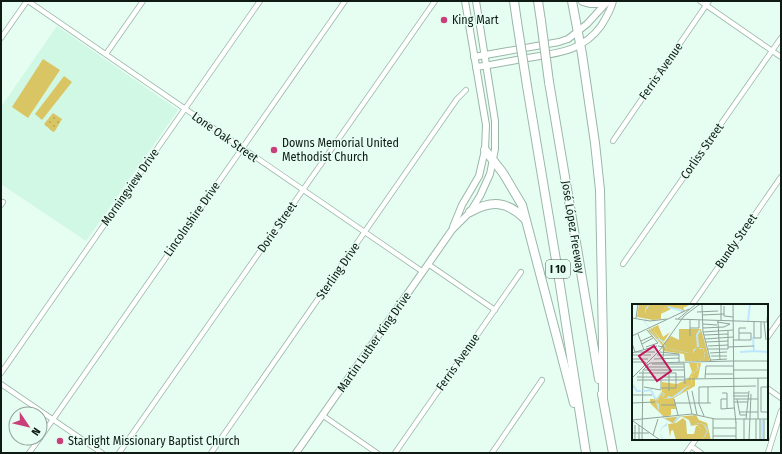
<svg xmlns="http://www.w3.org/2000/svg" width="782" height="454" font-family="'Fira Sans Condensed',sans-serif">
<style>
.built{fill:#d1f8e4}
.park{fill:url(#park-dots)}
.garden{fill:#d9c564}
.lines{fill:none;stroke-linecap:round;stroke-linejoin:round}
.street-casing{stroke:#9ab7a8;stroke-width:6}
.secondary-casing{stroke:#9ab7a8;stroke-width:8}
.highway-casing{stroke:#9ab7a8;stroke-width:10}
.street{stroke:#fff;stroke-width:4.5}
.secondary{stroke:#fff;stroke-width:6}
.highway{stroke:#fff;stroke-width:8}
.highway-bridge-casing{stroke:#9ab7a8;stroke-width:10;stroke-linecap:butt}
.highway-bridge{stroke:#fff;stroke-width:8}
.poi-dot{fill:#c93f79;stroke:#e6fef2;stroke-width:1.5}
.labels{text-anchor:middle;stroke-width:3;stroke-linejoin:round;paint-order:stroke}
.shield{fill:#e6fef2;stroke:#505e57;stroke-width:1}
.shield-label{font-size:11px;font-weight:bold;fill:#0f1a15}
.poi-label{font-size:12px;fill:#0f1a15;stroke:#e6fef2;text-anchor:start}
.street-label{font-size:12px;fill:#0f1a15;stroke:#e6fef2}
.inset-river{fill:none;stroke:#bee7fb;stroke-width:2}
.inset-road{fill:none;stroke:#90a39a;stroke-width:1}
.view{fill:#c2185b;fill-opacity:0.15;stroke:#c2185b;stroke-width:2}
.inset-edge{fill:none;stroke:#0f1a15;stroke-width:2}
</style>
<defs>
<pattern id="park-dots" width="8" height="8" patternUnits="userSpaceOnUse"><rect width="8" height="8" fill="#d9c564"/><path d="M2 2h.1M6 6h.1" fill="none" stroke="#b9a956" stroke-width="1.8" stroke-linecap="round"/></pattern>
</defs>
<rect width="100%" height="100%" fill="#e6fef2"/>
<polygon class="built" points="57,26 178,110 86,241 1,184 1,107"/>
<polygon class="park" points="53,113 62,119 55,131 53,132 44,124"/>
<g class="garden">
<polygon points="43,59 60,70 28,118 12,107"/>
<polygon points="64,76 72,82 42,120 35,114"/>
</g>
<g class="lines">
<g class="street-casing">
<g id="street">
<polyline points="28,1 423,272"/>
<polyline points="700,1 781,57"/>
<polyline points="1,38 27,1"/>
<polyline points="106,54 143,1"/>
<polyline points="613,141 709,1"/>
<polyline points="1,205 3,202"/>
<polyline points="428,264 495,310"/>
<polyline points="623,264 781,38"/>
<polyline points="692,305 781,177"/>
<polyline points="767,338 781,318"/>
<polyline points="1,373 260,1"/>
<polyline points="1,384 102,453"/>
<polyline points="767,388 781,398"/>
<polyline points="322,415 377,453"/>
<polyline points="40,438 345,1"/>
<polyline points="691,446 701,453"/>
<polyline points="29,453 40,438"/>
<polyline points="119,453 435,1"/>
<polyline points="211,453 457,99 466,90"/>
<polyline points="395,453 521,272"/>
<polyline points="492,453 542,380"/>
<polyline points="686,453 696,439"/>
<polyline points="768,453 781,411"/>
</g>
</g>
<g class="secondary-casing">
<g id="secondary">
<polyline points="474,57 559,42 568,39 587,24 608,1"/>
<path d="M476,67C493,65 510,61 527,58C557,53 582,52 601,26C606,18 611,10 613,1"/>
<polyline points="453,227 462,205 479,176 485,150 486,125 465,1"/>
<polyline points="296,453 452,230 470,212 480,196 490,174 495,149 495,121 476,1"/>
</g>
</g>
<g class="highway-casing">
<g id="highway">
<polyline points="514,1 517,22"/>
<polyline points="538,1 541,21"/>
<polyline points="572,1 582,54 595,143 600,190 603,343 603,399"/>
<polyline points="583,1 590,3 605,3"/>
<polyline points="549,82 599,379"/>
<polyline points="527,86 557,266 586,453"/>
<polyline points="485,150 503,173 522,205 574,403"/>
<path d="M470,212C492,200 507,201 525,219"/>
<polyline points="602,394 613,453"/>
</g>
</g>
<use href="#street" class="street"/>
<use href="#secondary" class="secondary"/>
<use href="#highway" class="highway"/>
<g class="highway-bridge-casing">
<g id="highway-bridge">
<polyline points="541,21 549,82"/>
<polyline points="517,22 527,86"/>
</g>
</g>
<use href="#highway-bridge" class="highway-bridge"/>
</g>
<g class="poi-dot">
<circle cx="444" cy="20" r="4"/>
<circle cx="274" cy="150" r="4"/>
<circle cx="60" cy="441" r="4"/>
</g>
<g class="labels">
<rect class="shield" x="546" y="260" width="24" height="18" rx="3"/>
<g class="shield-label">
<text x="558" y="273">I 10</text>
</g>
<g class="poi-label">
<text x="452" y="24">King Mart</text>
<text x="282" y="147">Downs Memorial United<tspan x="282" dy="14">Methodist Church</tspan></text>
<text x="68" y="445">Starlight Missionary Baptist Church</text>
</g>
<g class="street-label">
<text transform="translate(661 71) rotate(-55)" y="4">Ferris Avenue</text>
<text transform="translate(225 137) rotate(35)" y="4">Lone Oak Street</text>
<text transform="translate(702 151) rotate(-55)" y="4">Corliss Street</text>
<text transform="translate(130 187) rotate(-55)" y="4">Morningview Drive</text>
<text transform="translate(192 219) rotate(-55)" y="4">Lincolnshire Drive</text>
<text transform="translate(277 227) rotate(-55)" y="4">Dorie Street</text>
<text transform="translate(573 227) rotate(81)" y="4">José López Freeway</text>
<text transform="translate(736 241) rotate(-55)" y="4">Bundy Street</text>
<text transform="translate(338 271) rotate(-55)" y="4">Sterling Drive</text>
<text transform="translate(374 342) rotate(-55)" y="4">Martin Luther King Drive</text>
<text transform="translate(458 362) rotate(-55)" y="4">Ferris Avenue</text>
</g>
</g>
<g transform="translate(632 304)">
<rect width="136" height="136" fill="#e6fef2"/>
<path d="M7,0H36L29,10V15L21,16L5,13ZM51,114L54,117L55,130H62L64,122H66L70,126L69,136H44L41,126L39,127L38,133L36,120L44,119Z" fill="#d9c564"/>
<path d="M36,0H56L57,1L51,4L53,7L49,9V5L41,4L29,10ZM26,21L31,33L38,28L31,39L20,24ZM57,59H69L66,74L63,75V82L42,94L44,105H39V111L32,113L18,99V95H24L30,87V78L45,80L56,75L60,68Z" fill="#dfc85f"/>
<path d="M20,24L31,40L39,32L47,36V25H69L78,57H53L52,50L31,47L30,41L16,26ZM64,111L67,116L75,119L79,136H69V125L65,121L59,122L57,116L51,113H48L42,120L32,114Z" fill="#d9c564"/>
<path d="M50,31H65V34L56,42H50Z" fill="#d9c564"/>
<path d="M17,0L16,4L14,5V11L16,14L13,18L25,34L32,37V39L33,42L34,44L58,49H61V46L65,43L67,45L68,44H69L72,45V46L73,53L72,54L66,58V62L67,64L66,65L65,67L64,66L62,69L59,71L60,73L59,81L55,83L48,90L40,94L33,95L30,93V92L32,90L30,89L24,98L27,100V107L34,116H35L41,119L45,113L49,112L57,116L60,122L66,119H69L73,121L75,124L76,127L73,132L70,136L75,127L72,121L68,119L59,122L57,116L49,112L42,119H40L35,116L36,118L35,120V122H34L30,124L28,129L31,134V136L28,130L29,124L36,118L31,114L26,105L24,98L26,92L30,88L33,90L30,93L34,95L36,92L40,93L55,82L59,81V71L64,66L66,65L65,62V58L72,54L73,49L71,45H67L65,43L61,49H56L33,44L31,39V38L26,36L13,19L12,17L16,14L14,11L13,5Z" fill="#bee7fb"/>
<path class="inset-river" d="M36,3L51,7M116,17L118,0M121,33L122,47L136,48M66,43L65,31L68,26M108,48L122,47M0,80L5,87H9M12,87L19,86L24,96M130,136V116"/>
<path class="inset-road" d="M101,0L102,100L104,119M70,1L71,28L79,58M92,2V12L101,13M65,8L86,7M70,11L92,10M0,14L18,17L35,15M4,14L6,0M43,15L136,18M46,15L64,0M58,15V32M89,16V0M86,17L88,56M85,18L98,20M122,18V34H129V18M132,18L134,36M135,18L136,5M71,20L85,21M58,24H67V16M71,24L92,23L98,20M71,28L101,26M6,30L12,46M72,31L96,30M0,32L57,5M73,35L101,33M101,36H119V29H107M107,36V24H114M9,37L20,32M74,38L96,37M0,39L3,48H23M10,40L21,34M26,42L32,43L31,54M76,42L96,41M14,43L26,39L15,26M96,43L122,42M76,45H96V27M28,48L47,50V58M0,49L25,42M78,49L95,48M0,51H19M25,51H47M79,52H95M0,55H16M22,55L47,54M79,56L95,55M101,57H136M0,58H13L16,61M52,59L53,80M20,60H52M74,62H101M15,63H52M12,66H52M101,66H136M7,69H44M37,69V87M44,69V84M73,70H101M5,73H24M31,73H52M0,74L28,46L52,12L68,0M73,74L74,62M53,75L136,74M5,76H53M12,83L29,86V76M136,83H129V108H136M29,84H44M55,87L60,110M60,87L65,111M90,89H95V104M101,89H116M0,91H20M101,92H116M42,95L46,111M95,95H89V105L102,104M102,95H126M105,95L108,111H114M102,98H116M0,99L23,98M43,99H79M76,99V83M29,101H43M107,108H126M72,112L67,100V83L124,82M112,115V136M114,115L117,87M124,115V136M126,115V74M128,115V136M132,115V136M0,116L60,110L83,115H136M1,117L28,136M104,118V136M3,121V136M81,124H104M0,129H17M21,131L26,115M81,132H104M7,136V121M10,136L11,66L18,59L101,57M81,136V114M117,136L119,90"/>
<path class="view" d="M22,42L39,67L25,77L7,52Z"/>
<rect width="136" height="136" class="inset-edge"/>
</g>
<rect width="782" height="454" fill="none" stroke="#0f1a15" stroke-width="4"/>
<g transform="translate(28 426) rotate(125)"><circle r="19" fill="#e6fef2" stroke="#90a39a"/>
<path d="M0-3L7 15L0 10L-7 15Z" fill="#c93f79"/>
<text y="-6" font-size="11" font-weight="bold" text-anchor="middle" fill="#0f1a15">N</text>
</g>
</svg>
